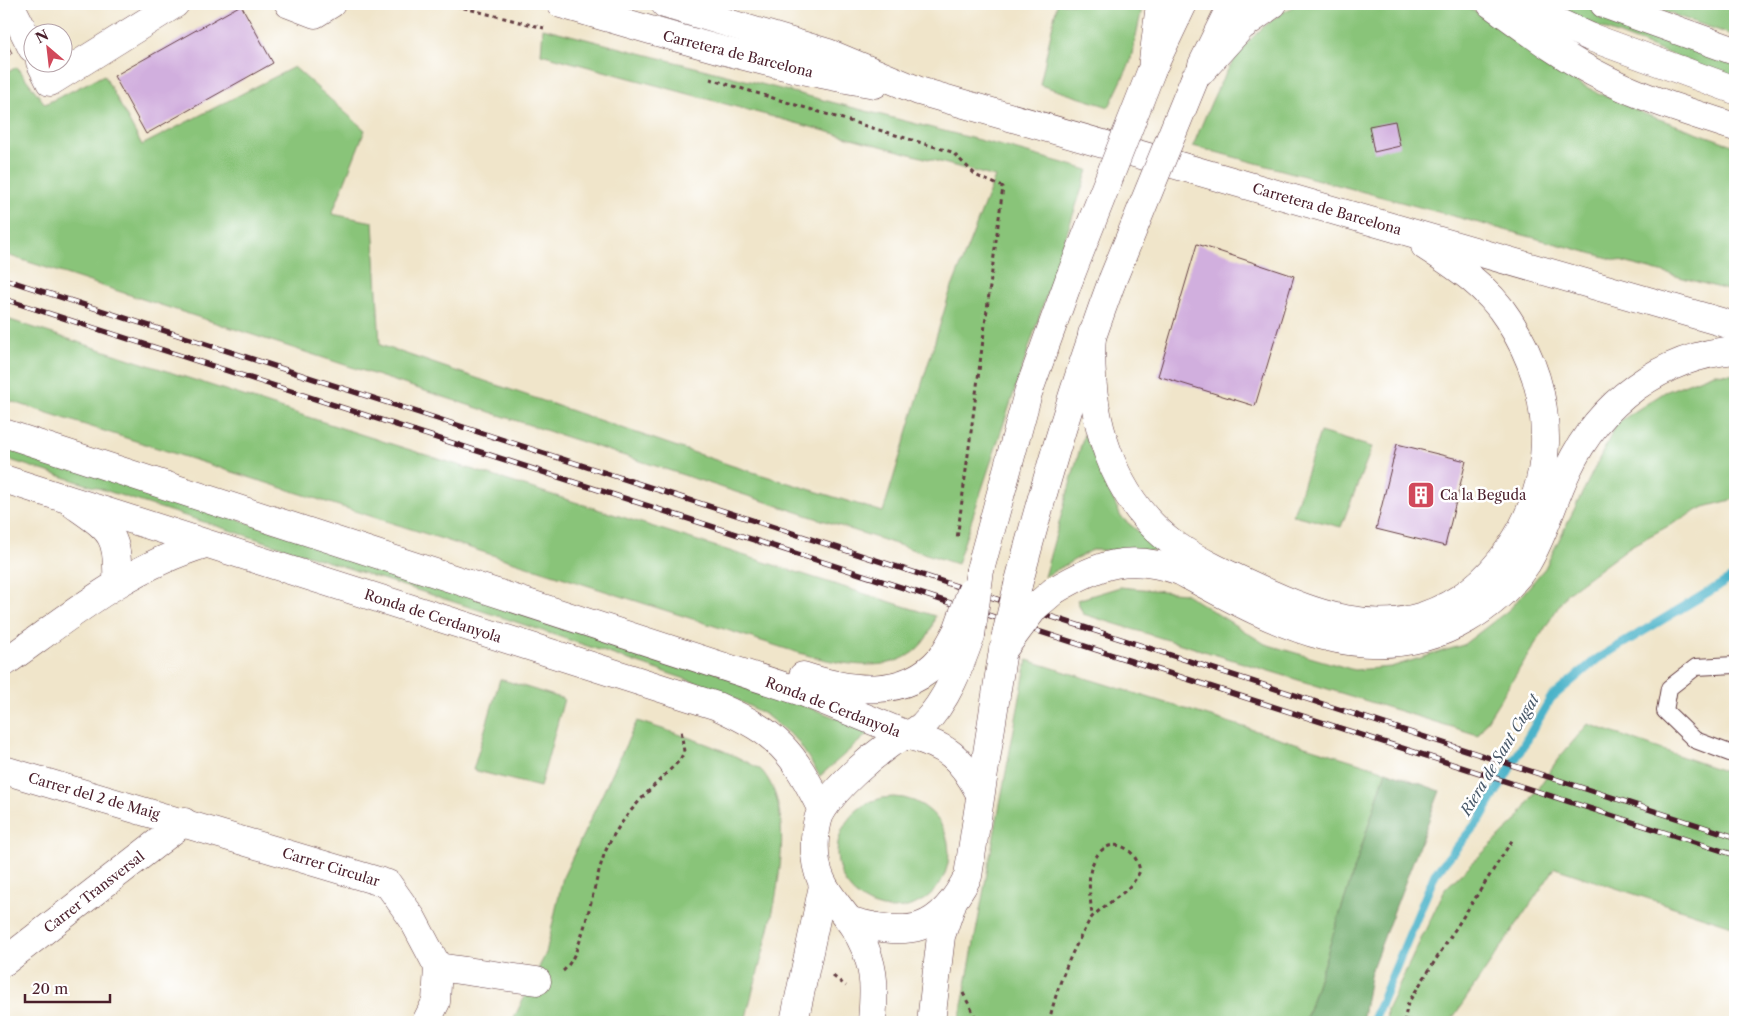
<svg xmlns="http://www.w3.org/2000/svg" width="1739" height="1026" font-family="'Libre Caslon Text',serif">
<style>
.green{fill:#89c479;stroke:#6a7252}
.forest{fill:#6eaa69;stroke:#5c644a}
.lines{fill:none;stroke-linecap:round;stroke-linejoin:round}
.stream{stroke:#4bb3c9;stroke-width:9}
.building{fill:#d1afde}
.service-casing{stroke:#633d43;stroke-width:18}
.minor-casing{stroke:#633d43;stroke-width:29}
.tertiary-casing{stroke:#633d43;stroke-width:29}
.secondary-casing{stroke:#633d43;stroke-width:29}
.motorway-casing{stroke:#633d43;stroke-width:29}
.path{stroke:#633d43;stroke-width:3;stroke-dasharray:4 4;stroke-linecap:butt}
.service{stroke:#fff;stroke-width:16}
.minor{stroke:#fff;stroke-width:28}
.tertiary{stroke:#fff;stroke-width:28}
.secondary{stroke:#fff;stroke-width:28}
.motorway{stroke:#fff;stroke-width:28}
.rail-casing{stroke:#4a1f2b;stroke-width:5.5}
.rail{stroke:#fff;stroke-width:4;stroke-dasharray:11;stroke-linecap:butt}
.tertiary-bridge-casing{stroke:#633d43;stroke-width:29;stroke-linecap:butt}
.secondary-bridge-casing{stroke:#633d43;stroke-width:29;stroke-linecap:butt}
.tertiary-bridge{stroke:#fff;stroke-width:28}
.secondary-bridge{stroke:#fff;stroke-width:28}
.labels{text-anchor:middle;stroke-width:5;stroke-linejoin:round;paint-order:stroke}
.street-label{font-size:14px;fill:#4a1f2b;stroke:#fff}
.poi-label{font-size:14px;fill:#4a1f2b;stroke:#fff;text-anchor:start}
.water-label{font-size:15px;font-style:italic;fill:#4a5a6a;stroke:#fff}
</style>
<rect width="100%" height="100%" fill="#fff"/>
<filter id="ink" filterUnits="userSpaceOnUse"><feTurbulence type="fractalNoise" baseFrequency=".02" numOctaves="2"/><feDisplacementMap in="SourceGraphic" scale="10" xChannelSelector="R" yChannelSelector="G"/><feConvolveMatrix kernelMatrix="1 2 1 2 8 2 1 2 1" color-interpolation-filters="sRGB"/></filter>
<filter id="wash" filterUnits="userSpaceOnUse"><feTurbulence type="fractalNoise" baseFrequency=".0096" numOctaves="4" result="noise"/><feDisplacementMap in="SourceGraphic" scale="20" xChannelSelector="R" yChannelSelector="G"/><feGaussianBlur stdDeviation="1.12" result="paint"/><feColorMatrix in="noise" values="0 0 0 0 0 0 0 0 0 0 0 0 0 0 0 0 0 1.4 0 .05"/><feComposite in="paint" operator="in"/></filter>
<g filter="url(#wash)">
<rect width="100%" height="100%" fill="#f0e5ca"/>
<g class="green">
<polygon points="1057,4 1143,4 1130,63 1109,107 1040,85"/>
<path d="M1297,4H1463L1511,34L1555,70L1594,91L1645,114L1735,146V292L1193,146C1219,83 1234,39 1297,4Z"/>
<polygon points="1539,4 1581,4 1600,13 1735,62 1735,79"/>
<polygon points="1642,4 1735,4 1735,36"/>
<polygon points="543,28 1010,148 1088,170 957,564 4,254 4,74 17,67 45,104 104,75 142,145 294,67 365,130 332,214 373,222 380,345 733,466 883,512 949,295 995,177 541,54"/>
<path d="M4,318L360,434L935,616C917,692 824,661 774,645L4,399Z"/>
<polygon points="1714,373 1735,374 1735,499 1704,507 1631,546 1567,593 1478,735 1083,614 1077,600 1120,587 1184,593 1265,644 1354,670 1391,667 1463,645 1510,609 1545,568 1617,423 1665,392"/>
<polygon points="1320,432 1372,447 1341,527 1293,515"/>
<polygon points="1084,434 1121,517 1162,551 1092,550 1044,577"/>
<polygon points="4,445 697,665 871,731 820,776 797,740 766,715 721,691 507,619 4,458"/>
<polygon points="1027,660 1386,771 1305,1022 959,1022"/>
<polygon points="500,679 564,699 540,787 473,770"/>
<path d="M637,721C675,733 713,744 747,762C752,765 760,768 763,772C808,828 759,959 745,1022H512L546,953L563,877Z"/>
<polygon points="1588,724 1735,775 1735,927 1555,868 1450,1022 1386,1022 1387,1010 1445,889 1515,822 1558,759"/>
<circle cx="893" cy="853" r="56"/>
</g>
<polygon class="forest" points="1386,771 1440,791 1371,971 1362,1022 1305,1022"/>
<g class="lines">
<polyline class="stream" points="1373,1022 1435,874 1480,819 1551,698 1597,659 1735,576"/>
</g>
<g id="blocks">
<g class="building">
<polygon points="241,5 273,63 146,134 114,76"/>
<polygon points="4,38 12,53 4,58"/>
<polygon points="1395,121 1400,146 1374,152 1369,126"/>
<polygon points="1197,244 1294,276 1255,406 1158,376"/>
<polygon points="1397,444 1466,461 1445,546 1376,529"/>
</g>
</g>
</g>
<g filter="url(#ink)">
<use href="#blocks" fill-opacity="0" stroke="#633d43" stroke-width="1"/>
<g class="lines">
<g class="service-casing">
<polyline id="service" points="1735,665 1696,667 1669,688 1665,711 1695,740 1735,755"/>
</g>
<g class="minor-casing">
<g id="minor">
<polyline points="10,4 32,48"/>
<polyline points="289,4 315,14 331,4"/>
<polyline points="40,62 50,82 175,4"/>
<path d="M73,504C110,530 119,533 117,582"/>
<path d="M4,663C69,617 128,567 205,544"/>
<polyline points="4,770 388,884 412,918 438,967 436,1002 426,1022"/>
<polyline points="4,962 184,822"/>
<polyline points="438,967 537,981"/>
<polyline points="794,1022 823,886"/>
</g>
</g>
<g class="tertiary-casing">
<g id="tertiary">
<polyline points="4,433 805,693 910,736"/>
<path d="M4,479L717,706C779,734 792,750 822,810"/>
<path d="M803,676C849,691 905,700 941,658C947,650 952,640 957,631"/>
</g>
</g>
<g class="secondary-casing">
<g id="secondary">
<path d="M561,4C665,34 768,67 875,84"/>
<polyline points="665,4 828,53 919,91 1735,326"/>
<path d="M1491,4C1528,31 1565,59 1606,79C1647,100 1692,113 1735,127"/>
<polyline points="1155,63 1183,4"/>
<polyline points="1202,65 1232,4"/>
<path d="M1092,334C1087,412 1110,499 1177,546C1206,566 1241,580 1273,595C1320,616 1372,632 1423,616C1494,593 1543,516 1545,443C1546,399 1532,356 1508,319C1488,287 1456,266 1425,246"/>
<polyline points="980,570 1028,393 1070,277"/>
<path d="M1018,585C1045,482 1075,381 1112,281"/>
<path d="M1055,590C1099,564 1129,553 1180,571C1270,620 1368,677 1467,619C1491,605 1512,586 1527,563C1545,533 1553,500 1568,469C1599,403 1662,356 1735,350"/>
<path d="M910,736C948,746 961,758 979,792"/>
<path d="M851,921C908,937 939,934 968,876L1003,650"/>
<path d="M872,1022C874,995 876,974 865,948C847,904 811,895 815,838C816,828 817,817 823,809C837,786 869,759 891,743C903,735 910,737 923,725C947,701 960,666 971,635"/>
<polyline points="931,1022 941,936 952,904"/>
</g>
</g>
<g class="motorway-casing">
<g id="motorway">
<polyline points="1518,4 1590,37 1735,90"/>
<polyline points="1604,4 1735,51"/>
<polyline points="1152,69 1160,4"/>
<polyline points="1195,78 1241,27 1273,4"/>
</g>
</g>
<g class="path">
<polyline points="448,4 544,28"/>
<polyline points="710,79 952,152 977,176 1003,187 957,539"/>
<path d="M563,971C585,952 593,878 607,848C623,813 653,787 680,760L684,752L681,729"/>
<polyline points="833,976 846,986"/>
<polyline points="963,993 978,1022"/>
<path d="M1049,1022C1056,991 1066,964 1081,936C1085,930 1088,921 1093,916C1110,900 1129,894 1140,871C1135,843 1105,834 1093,863C1086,878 1091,900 1092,917"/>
<polyline points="1404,1022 1408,1003 1513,839"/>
</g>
<use href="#service" class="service"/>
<use href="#minor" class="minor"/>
<use href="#tertiary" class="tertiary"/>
<use href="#secondary" class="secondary"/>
<use href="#motorway" class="motorway"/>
<g class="rail-casing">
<g id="rail">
<polyline points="4,279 1735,837"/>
<polyline points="4,299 1735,855"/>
</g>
</g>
<use href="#rail" class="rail"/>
<g class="tertiary-bridge-casing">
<polyline id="tertiary-bridge" points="957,631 971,592"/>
</g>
<g class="secondary-bridge-casing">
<g id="secondary-bridge">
<polyline points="1070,277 1152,69"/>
<polyline points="1112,281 1195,78"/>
<polyline points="971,635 980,570"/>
<polyline points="1005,639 1018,585"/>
<polyline points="1003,650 1035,607 1055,590"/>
</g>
</g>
<use href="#tertiary-bridge" class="tertiary-bridge"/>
<use href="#secondary-bridge" class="secondary-bridge"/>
</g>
</g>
<defs>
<g id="building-square" transform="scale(1.4375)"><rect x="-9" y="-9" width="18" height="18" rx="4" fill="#d1495b" stroke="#fff"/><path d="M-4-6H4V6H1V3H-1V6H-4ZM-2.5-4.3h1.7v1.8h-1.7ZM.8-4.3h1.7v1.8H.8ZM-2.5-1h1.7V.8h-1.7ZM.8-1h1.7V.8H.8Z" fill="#fff"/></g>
</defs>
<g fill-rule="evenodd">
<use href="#building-square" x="1421" y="495"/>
</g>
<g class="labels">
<g class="street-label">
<text transform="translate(738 54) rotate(14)" y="5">Carretera de Barcelona</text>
<text transform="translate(1327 209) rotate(16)" y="5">Carretera de Barcelona</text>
<text transform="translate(433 616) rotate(18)" y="5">Ronda de Cerdanyola</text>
<text transform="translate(833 707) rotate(21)" y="5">Ronda de Cerdanyola</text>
<text transform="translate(94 796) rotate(16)" y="5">Carrer del 2 de Maig</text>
<text transform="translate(331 867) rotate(17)" y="5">Carrer Circular</text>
<text transform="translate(94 892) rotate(-38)" y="5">Carrer Transversal</text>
</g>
<g class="poi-label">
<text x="1440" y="500">Ca la Beguda</text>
</g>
<g class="water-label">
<text transform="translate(1500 755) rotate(-59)" y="5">Riera de Sant Cugat</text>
</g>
</g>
<rect width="1739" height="1026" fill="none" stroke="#fff" stroke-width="20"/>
<g transform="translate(48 48) rotate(332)"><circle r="24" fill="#ffffff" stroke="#b7a5aa"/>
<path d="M0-4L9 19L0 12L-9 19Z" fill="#d1495b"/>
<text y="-8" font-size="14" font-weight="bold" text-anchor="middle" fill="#4a1f2b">N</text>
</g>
<path d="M25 994v8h85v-8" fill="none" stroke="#4a1f2b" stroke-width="2.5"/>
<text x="32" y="994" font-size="15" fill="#4a1f2b" stroke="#ffffff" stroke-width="4" paint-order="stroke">20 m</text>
</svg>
